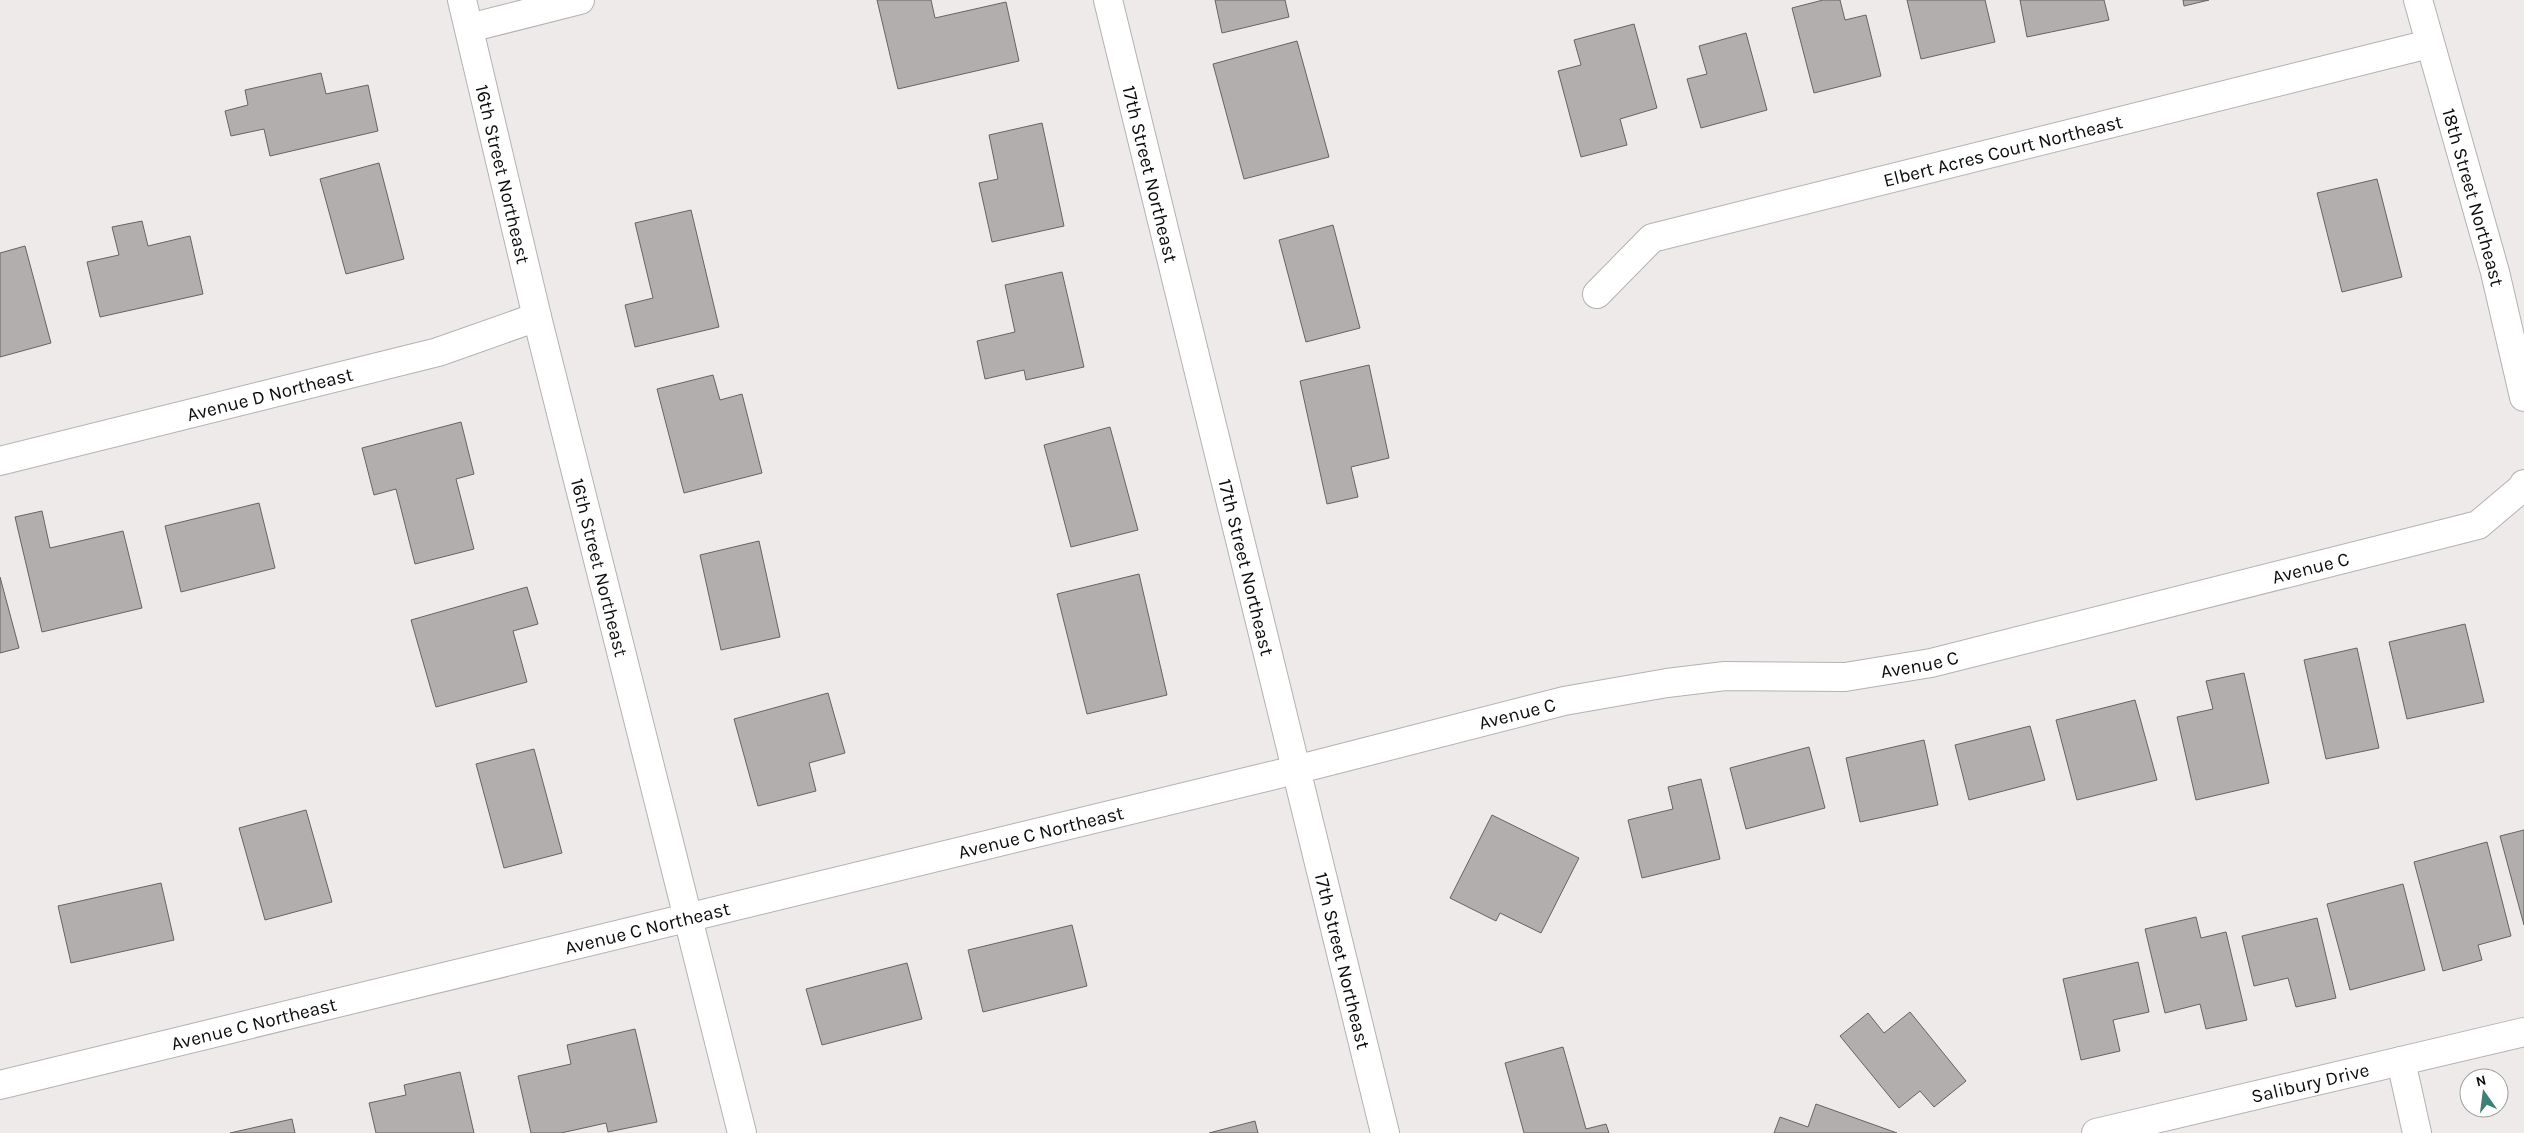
<svg xmlns="http://www.w3.org/2000/svg" width="2524" height="1133" font-family="Karla,sans-serif">
<style>
.building{fill:#b2aeae;stroke:#676363}
.lines{fill:none;stroke-linecap:round;stroke-linejoin:round}
.minor-casing{stroke:#b5b1b1;stroke-width:30}
.minor{stroke:#fff;stroke-width:28}
.labels{text-anchor:middle;stroke-width:4;stroke-linejoin:round;paint-order:stroke}
.street-label{font-size:19px;fill:#0d0c0c;stroke:#fff}
</style>
<rect width="100%" height="100%" fill="#eeeaea"/>
<g class="building">
<polygon points="877,0 931,0 935,18 1006,2 1019,61 898,89"/>
<polygon points="1215,0 1285,0 1289,17 1222,33"/>
<polygon points="1823,0 1840,0 1845,20 1866,15 1881,76 1814,93 1792,8"/>
<polygon points="1907,0 1985,0 1995,42 1921,59"/>
<polygon points="2020,0 2104,0 2109,20 2027,37"/>
<polygon points="2183,0 2209,0 2184,6"/>
<polygon points="1634,24 1657,108 1620,119 1627,145 1581,157 1558,71 1581,65 1574,40"/>
<polygon points="1746,33 1767,110 1701,128 1687,79 1707,74 1699,46"/>
<polygon points="1297,41 1329,157 1244,179 1213,64"/>
<polygon points="321,73 326,94 368,85 378,131 270,156 264,129 231,136 225,111 248,105 245,90"/>
<polygon points="1042,123 1064,226 992,242 979,183 998,179 989,135"/>
<polygon points="379,163 404,259 346,274 320,179"/>
<polygon points="2377,179 2402,277 2342,292 2317,193"/>
<polygon points="691,210 719,327 635,347 625,305 653,298 635,223"/>
<polygon points="142,221 148,246 190,236 203,294 100,317 87,262 119,255 112,227"/>
<polygon points="1333,225 1360,328 1306,342 1279,240"/>
<polygon points="25,246 51,343 0,357 0,253"/>
<polygon points="1062,272 1084,367 1026,380 1024,370 985,379 977,341 1015,332 1005,285"/>
<polygon points="1369,365 1389,458 1351,467 1358,497 1327,504 1300,381"/>
<polygon points="713,375 720,400 742,394 762,473 684,493 657,389"/>
<polygon points="461,422 474,474 456,479 474,549 415,564 396,489 374,495 362,448"/>
<polygon points="1110,427 1138,530 1071,547 1044,445"/>
<polygon points="259,503 275,568 181,592 165,526"/>
<polygon points="42,511 50,548 123,531 142,608 42,632 15,517"/>
<polygon points="759,541 780,637 721,650 700,555"/>
<polygon points="1139,574 1167,695 1087,714 1057,594"/>
<polygon points="0,577 19,648 0,653"/>
<polygon points="527,587 538,624 513,631 527,682 436,707 411,620"/>
<polygon points="2465,624 2484,702 2407,719 2389,642"/>
<polygon points="2357,648 2379,748 2326,759 2304,660"/>
<polygon points="2244,673 2269,783 2196,800 2177,717 2213,709 2206,681"/>
<polygon points="828,693 845,753 809,763 816,791 758,806 734,719"/>
<polygon points="2135,700 2157,780 2077,800 2056,720"/>
<polygon points="2030,726 2045,780 1969,800 1955,745"/>
<polygon points="1924,740 1938,805 1860,822 1846,758"/>
<polygon points="1809,747 1825,808 1746,829 1730,768"/>
<polygon points="534,749 562,853 504,868 476,764"/>
<polygon points="1701,779 1720,859 1642,878 1628,820 1673,809 1668,787"/>
<polygon points="306,810 332,902 265,920 239,828"/>
<polygon points="1492,815 1579,858 1541,933 1500,913 1496,921 1450,898"/>
<polygon points="2524,830 2524,925 2500,836"/>
<polygon points="2487,842 2511,936 2478,945 2482,960 2443,971 2414,862"/>
<polygon points="161,883 174,940 71,963 58,906"/>
<polygon points="2403,884 2425,970 2350,990 2327,904"/>
<polygon points="2196,917 2201,938 2226,932 2247,1020 2206,1029 2200,1004 2165,1013 2145,929"/>
<polygon points="2317,918 2336,998 2296,1007 2288,978 2254,986 2242,936"/>
<polygon points="1072,925 1087,986 983,1012 968,950"/>
<polygon points="2138,962 2149,1012 2113,1020 2120,1051 2081,1060 2063,979"/>
<polygon points="907,963 922,1019 822,1045 806,989"/>
<polygon points="1910,1012 1966,1081 1934,1107 1920,1091 1899,1108 1840,1036 1868,1013 1884,1033"/>
<polygon points="635,1029 657,1122 608,1132 606,1123 561,1133 531,1133 518,1076 571,1064 567,1045"/>
<polygon points="1563,1047 1586,1129 1606,1124 1609,1133 1524,1133 1505,1063"/>
<polygon points="460,1072 474,1133 376,1133 369,1103 406,1095 404,1085"/>
<polygon points="1816,1104 1897,1133 1774,1133 1780,1117 1808,1127"/>
<polygon points="292,1119 295,1133 230,1133"/>
<polygon points="1255,1121 1258,1133 1209,1133"/>
</g>
<g class="lines">
<g class="minor-casing">
<g id="minor">
<path id="s1" d="M462,0L537,317L742,1133"/>
<path id="s2" d="M1108,0L1385,1133"/>
<path id="s3" d="M2418,0L2495,272L2524,397"/>
<polyline points="469,28 580,0"/>
<path id="s4" d="M1597,294L1652,238L2429,44"/>
<path id="s5" d="M0,461L438,352L537,317"/>
<polyline points="2401,1061 2417,1133"/>
<path id="s6" d="M0,1085L1295,770L1564,701L1667,683L1725,676L1845,677L1931,663L2478,525L2523,487L2524,484"/>
<path id="s7" d="M2096,1133L2524,1032"/>
</g>
</g>
<use href="#minor" class="minor"/>
</g>
<g class="labels">
<g class="street-label">
<text dy="7" stroke="none"><textPath href="#s4" startOffset="440">Elbert Acres Court Northeast</textPath></text>
<text dy="7" stroke="none"><textPath href="#s2" startOffset="179">17th Street Northeast</textPath></text>
<text dy="7" stroke="none"><textPath href="#s1" startOffset="179">16th Street Northeast</textPath></text>
<text dy="7" stroke="none"><textPath href="#s3" startOffset="205">18th Street Northeast</textPath></text>
<text dy="7" stroke="none"><textPath href="#s5" startOffset="278">Avenue D Northeast</textPath></text>
<text dy="7" stroke="none"><textPath href="#s1" startOffset="584">16th Street Northeast</textPath></text>
<text dy="7" stroke="none"><textPath href="#s2" startOffset="584">17th Street Northeast</textPath></text>
<text dy="7" stroke="none"><textPath href="#s6" startOffset="2372">Avenue C</textPath></text>
<text dy="7" stroke="none"><textPath href="#s6" startOffset="1969">Avenue C</textPath></text>
<text dy="7" stroke="none"><textPath href="#s6" startOffset="1562">Avenue C</textPath></text>
<text dy="7" stroke="none"><textPath href="#s6" startOffset="1071">Avenue C Northeast</textPath></text>
<text dy="7" stroke="none"><textPath href="#s6" startOffset="666">Avenue C Northeast</textPath></text>
<text dy="7" stroke="none"><textPath href="#s2" startOffset="989">17th Street Northeast</textPath></text>
<text dy="7" stroke="none"><textPath href="#s6" startOffset="261">Avenue C Northeast</textPath></text>
<text dy="7" stroke="none"><textPath href="#s7" startOffset="220">Salibury Drive</textPath></text>
</g>
</g>
<g transform="translate(2484 1093) rotate(346)"><circle r="24" fill="#ffffff" stroke="#9e9e9e"/>
<path d="M0-4L9 19L0 12L-9 19Z" fill="#3c8175"/>
<text y="-8" font-size="14" font-weight="bold" text-anchor="middle" fill="#0d0c0c">N</text>
</g>
</svg>
